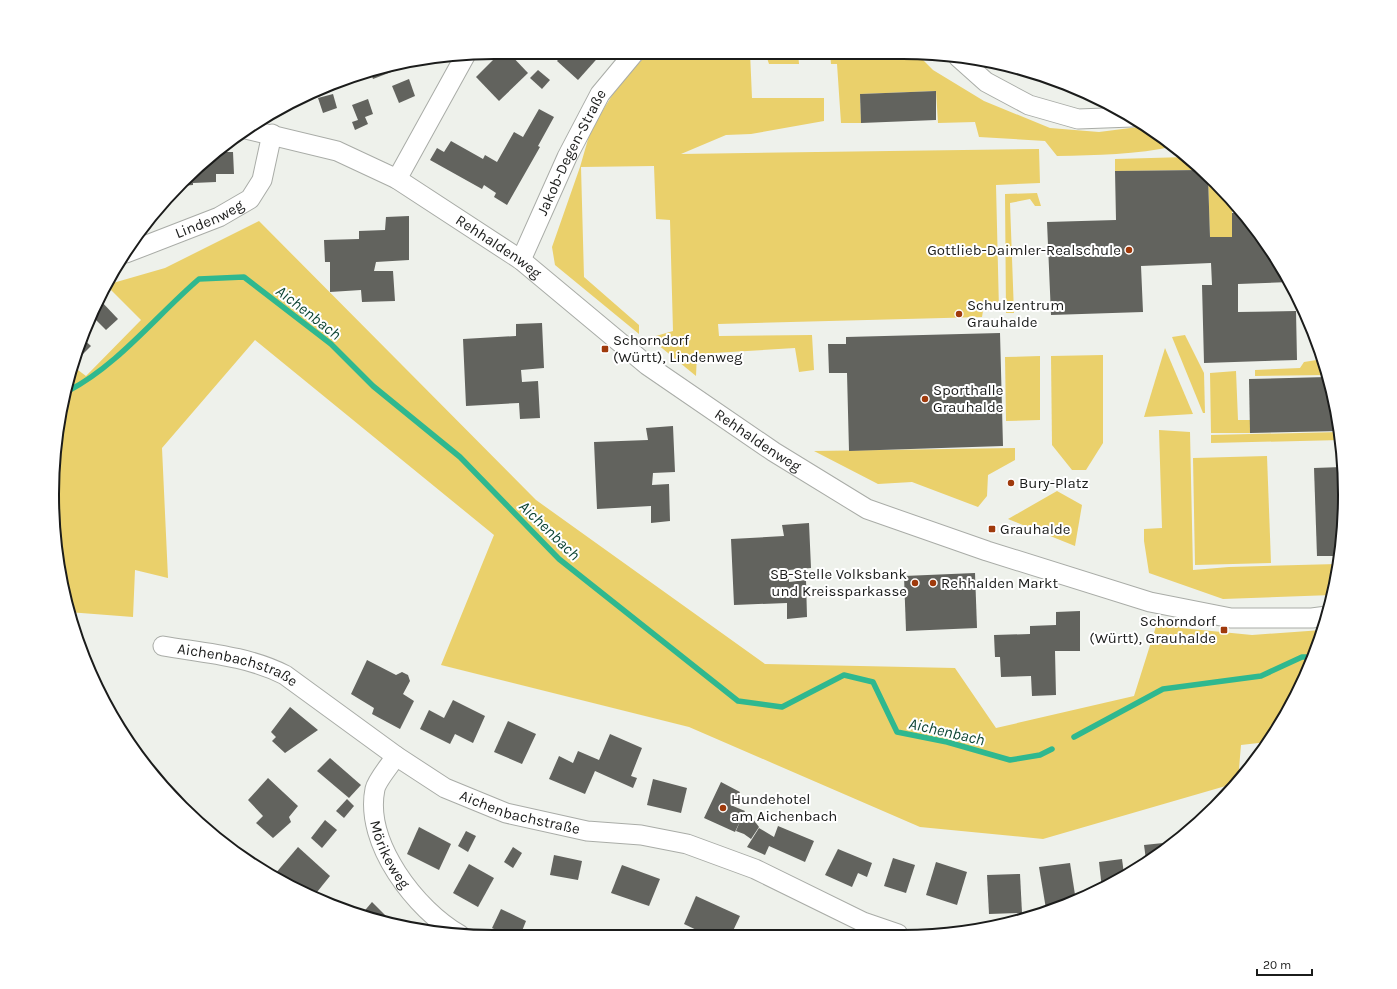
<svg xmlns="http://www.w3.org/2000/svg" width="1397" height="989" font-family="Karla,sans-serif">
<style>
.green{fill:#ead06b}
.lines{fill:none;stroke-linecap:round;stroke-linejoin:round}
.stream{stroke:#2fb88f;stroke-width:5.5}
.building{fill:#62635e}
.street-casing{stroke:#a9aca7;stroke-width:21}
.street{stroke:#fff;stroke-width:19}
.poi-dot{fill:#9f3a0c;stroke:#fff;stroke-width:1.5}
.labels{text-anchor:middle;stroke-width:4;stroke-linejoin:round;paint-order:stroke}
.street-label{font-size:15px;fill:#1b1c1b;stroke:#fff}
.poi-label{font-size:15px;fill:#1b1c1b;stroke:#fff;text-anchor:start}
.water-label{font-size:16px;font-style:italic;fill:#0f4635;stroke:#fff}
.rim{fill:none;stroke:#1b1c1b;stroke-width:2}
</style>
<rect width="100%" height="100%" fill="#eef1eb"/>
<g class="green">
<polygon points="649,52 750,52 752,98 824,98 824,121 751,134 726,135 681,154 1039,149 1040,183 996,185 999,310 983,311 982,317 718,324 719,336 812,335 814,370 799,372 795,348 697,354 696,376 657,344 656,336 673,331 670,220 656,219 654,166 581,167 584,277 639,325 639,334 555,265 552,247 580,167 591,129 618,86"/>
<polygon points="765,52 798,52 799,64 769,64"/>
<path d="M830,52L916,53L933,70L984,101L1050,128L1099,132L1146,126L1175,146C1136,155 1097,155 1057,156L1045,141L979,137L975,122L938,123L936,91L860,94L861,123H841L837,64H831Z"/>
<polygon points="1187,157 1200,170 1115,171 1115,159"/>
<polygon points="1208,177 1232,200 1232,237 1210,237"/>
<polygon points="1037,193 1041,206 1035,206 1030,199 1010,203 1014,313 1006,313 1005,194"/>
<polygon points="259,221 536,500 765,664 955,668 996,728 1134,696 1159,617 1181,628 1252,635 1322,630 1299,690 1267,742 1241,745 1238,781 1236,783 1043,839 920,827 689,727 441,665 494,535 255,340 162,448 168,578 135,570 133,617 68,612 56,552 56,437 74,367 86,376 141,320 106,285 165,268"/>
<polygon points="1185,335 1204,373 1205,413 1203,413 1172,337"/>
<polygon points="1165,348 1193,414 1144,417"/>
<polygon points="1103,355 1103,443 1086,470 1072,470 1052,445 1051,356"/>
<polygon points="1040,356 1040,420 1006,421 1005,357"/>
<polygon points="1323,359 1327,375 1255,376 1255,370 1300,368 1304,362"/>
<polygon points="1236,371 1238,420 1250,420 1250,433 1211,433 1210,373"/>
<polygon points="1159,430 1190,432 1193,570 1229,567 1337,564 1332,595 1223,599 1149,573 1144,541 1144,529 1162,528"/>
<polygon points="1340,432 1341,440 1211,443 1211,435"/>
<polygon points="1015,448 1015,460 988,475 987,496 978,507 912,482 878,484 814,451"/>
<polygon points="1267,456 1271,563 1195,565 1193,458"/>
<polygon points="1057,491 1082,505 1075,546 1008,519"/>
</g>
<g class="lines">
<g class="stream">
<path d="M68,391C117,366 157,315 199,279L244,277L331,344L373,386L460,457L559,559L738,701L782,707L844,675L873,682L897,732L947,742L1010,760L1040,755L1052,749"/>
<polyline points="1074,737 1163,689 1261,676 1302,657 1312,657"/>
</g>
</g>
<g class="building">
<polygon points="501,52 508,52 528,73 499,101 476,77"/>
<polygon points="565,52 603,52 578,80 557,61"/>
<polygon points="406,64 407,66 373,79 370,71 380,67"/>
<polygon points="538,70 550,80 542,89 530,78"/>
<polygon points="409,79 415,96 399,103 392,86"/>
<polygon points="936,91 936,120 861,123 860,94"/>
<polygon points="333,94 337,108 323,113 318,98"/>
<polygon points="368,99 373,114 365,117 368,124 355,130 352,122 358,120 352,105"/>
<polygon points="539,109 554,117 538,146 540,147 507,205 494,197 496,193 484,185 482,189 430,160 437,148 444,152 451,141 483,159 485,155 497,162 514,132 523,137"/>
<polygon points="219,152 233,152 234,174 216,174 216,182 193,183 193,185 181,186"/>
<polygon points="1200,170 1208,177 1210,237 1232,237 1232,213 1243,213 1286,273 1290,282 1238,284 1238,312 1296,311 1297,360 1204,363 1202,285 1212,285 1211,263 1141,266 1143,312 1051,315 1047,222 1116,220 1115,171"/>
<polygon points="409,216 409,260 376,262 374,271 393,271 395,301 362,302 361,290 330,292 330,262 325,262 324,240 359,239 359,231 385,230 386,217"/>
<polygon points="99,299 118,319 106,330 91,315"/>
<polygon points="542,323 544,368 521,370 522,382 538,381 540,418 520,419 519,403 466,406 463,339 516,336 516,324"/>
<polygon points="1000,333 1003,446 849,451 847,373 829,373 828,344 846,344 846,337"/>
<polygon points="82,338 91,346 79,358 77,356"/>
<polygon points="1327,377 1340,431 1250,433 1249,379"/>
<polygon points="673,426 675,472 653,473 652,485 669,484 670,521 651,523 651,506 597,509 594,442 648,440 646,428"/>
<polygon points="1342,467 1344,523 1339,556 1317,556 1314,468"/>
<polygon points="809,523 811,568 789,570 789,582 806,580 807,617 787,619 787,603 734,605 731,539 784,536 782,525"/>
<polygon points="975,573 977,628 906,631 904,576"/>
<polygon points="1080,611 1080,651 1055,651 1056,695 1032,696 1031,676 1001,677 1000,657 995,657 994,635 1030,634 1030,626 1056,625 1056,612"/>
<polygon points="367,660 396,675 402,672 408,675 410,681 403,694 414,701 400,729 372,714 374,708 351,694"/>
<polygon points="453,700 485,716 473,743 455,734 450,744 420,729 429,710 444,718"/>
<polygon points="290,707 318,730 285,753 272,741 276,737 271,732"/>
<polygon points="508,721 536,734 522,764 494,752"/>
<polygon points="610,734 642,748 631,776 637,778 633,788 595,771 585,794 549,779 559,756 573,763 578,751 599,760"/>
<polygon points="330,758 361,785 349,798 317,771"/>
<polygon points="268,778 298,806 289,817 291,822 273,838 256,823 263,816 248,800"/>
<polygon points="653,779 687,788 681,813 647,805"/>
<polygon points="721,782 740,792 733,806 745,811 743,814 753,819 759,827 751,839 744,834 736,831 741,819 735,832 704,818"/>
<polygon points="347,799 354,806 344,818 336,811"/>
<polygon points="325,820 337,830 322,848 311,838"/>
<polygon points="778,826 814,841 805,862 769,846 765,855 747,847 759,828 774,837"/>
<polygon points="419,827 451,844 439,870 407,854"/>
<polygon points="466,831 476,836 468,852 458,846"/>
<polygon points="1173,842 1146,860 1144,845"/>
<polygon points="298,847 330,876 313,897 299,891 285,883 275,874"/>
<polygon points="513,847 522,853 513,868 504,862"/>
<polygon points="838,849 872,863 867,877 858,873 852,887 825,875"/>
<polygon points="554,855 582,861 578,880 550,875"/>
<polygon points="893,858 915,865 906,893 884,886"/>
<polygon points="1122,859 1124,874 1102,889 1099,862"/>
<polygon points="936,862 967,872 957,905 926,895"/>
<polygon points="1070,863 1076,901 1060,907 1046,909 1039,867"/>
<polygon points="469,864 494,878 478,907 453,893"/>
<polygon points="622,865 660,879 649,906 611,893"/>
<polygon points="1020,874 1022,913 989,914 987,875"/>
<polygon points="696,896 740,916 731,935 707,935 684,924"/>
<polygon points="372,902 392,922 391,924 361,915"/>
<polygon points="501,909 526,921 520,936 508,936 492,928"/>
<polygon points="551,931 560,936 548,936"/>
</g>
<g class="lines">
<g class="street-casing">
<g id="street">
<polyline points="958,57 986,82 1029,105 1078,119 1132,117"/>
<path id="s1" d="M246,129L337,151L397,179L521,260L647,365L774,452L867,509L987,551L1150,602L1231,618H1312L1327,616"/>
<polyline points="397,179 465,56"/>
<path id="s2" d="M126,253L219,217L250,199L262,180L272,134"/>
<path id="s3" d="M521,260L567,157L600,94L635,52"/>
<path id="s4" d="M163,646C205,653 248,656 285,675L396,756L445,788L506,813L587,831L641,835L687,844L755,869L863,922L898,934"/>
<path id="s5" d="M396,756C391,764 377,780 375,789C364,843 416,910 460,935"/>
</g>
</g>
<use href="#street" class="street"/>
</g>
<g class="poi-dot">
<circle cx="1129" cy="250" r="4"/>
<circle cx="959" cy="314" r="4"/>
<rect x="601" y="345" width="8" height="8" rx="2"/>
<circle cx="925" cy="399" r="4"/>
<circle cx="1011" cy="483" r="4"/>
<rect x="988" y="525" width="8" height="8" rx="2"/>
<circle cx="915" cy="583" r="4"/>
<circle cx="933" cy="583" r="4"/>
<rect x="1220" y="626" width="8" height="8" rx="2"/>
<circle cx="723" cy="808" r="4"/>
</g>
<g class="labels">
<g class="street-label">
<text dy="5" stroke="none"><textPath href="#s3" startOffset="119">Jakob-Degen-Straße</textPath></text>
<text dy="5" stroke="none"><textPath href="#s2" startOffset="90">Lindenweg</textPath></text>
<text dy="5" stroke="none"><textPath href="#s1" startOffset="282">Rehhaldenweg</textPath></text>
<text dy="5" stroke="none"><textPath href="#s1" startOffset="606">Rehhaldenweg</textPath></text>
<text dy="5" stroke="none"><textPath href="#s4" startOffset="77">Aichenbachstraße</textPath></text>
<text dy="5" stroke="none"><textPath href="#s4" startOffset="401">Aichenbachstraße</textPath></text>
<text dy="5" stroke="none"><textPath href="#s5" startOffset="108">Mörikeweg</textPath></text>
</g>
<g class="poi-label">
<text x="1121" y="255" text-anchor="end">Gottlieb-Daimler-Realschule</text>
<text x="967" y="310">Schulzentrum<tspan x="967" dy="17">Grauhalde</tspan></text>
<text x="613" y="345">Schorndorf<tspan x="613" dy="17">(Württ), Lindenweg</tspan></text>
<text x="933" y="395">Sporthalle<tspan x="933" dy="17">Grauhalde</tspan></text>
<text x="1019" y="488">Bury-Platz</text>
<text x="1000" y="534">Grauhalde</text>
<text x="907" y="579" text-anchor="end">SB-Stelle Volksbank<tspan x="907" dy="17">und Kreissparkasse</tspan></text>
<text x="941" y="588">Rehhalden Markt</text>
<text x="1216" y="626" text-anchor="end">Schorndorf<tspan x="1216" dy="17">(Württ), Grauhalde</tspan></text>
<text x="731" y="804">Hundehotel<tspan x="731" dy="17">am Aichenbach</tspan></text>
</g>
<g class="water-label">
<text transform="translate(309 312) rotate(38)" y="6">Aichenbach</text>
<text transform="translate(550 530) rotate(44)" y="6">Aichenbach</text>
<text transform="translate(947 731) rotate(13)" y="6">Aichenbach</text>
</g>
</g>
<path d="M0 0H1397V989H0ZM494 59H903A435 435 0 0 1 1338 494V495A435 435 0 0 1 903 930H494A435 435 0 0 1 59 495V494A435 435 0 0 1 494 59Z" fill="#fff" fill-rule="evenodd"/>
<path class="rim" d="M494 59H903A435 435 0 0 1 1338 494V495A435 435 0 0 1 903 930H494A435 435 0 0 1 59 495V494A435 435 0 0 1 494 59Z"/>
<path d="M1257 969v6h55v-6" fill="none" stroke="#1b1c1b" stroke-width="2"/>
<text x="1263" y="969" font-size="12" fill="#1b1c1b" stroke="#ffffff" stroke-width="3" paint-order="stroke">20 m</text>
</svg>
